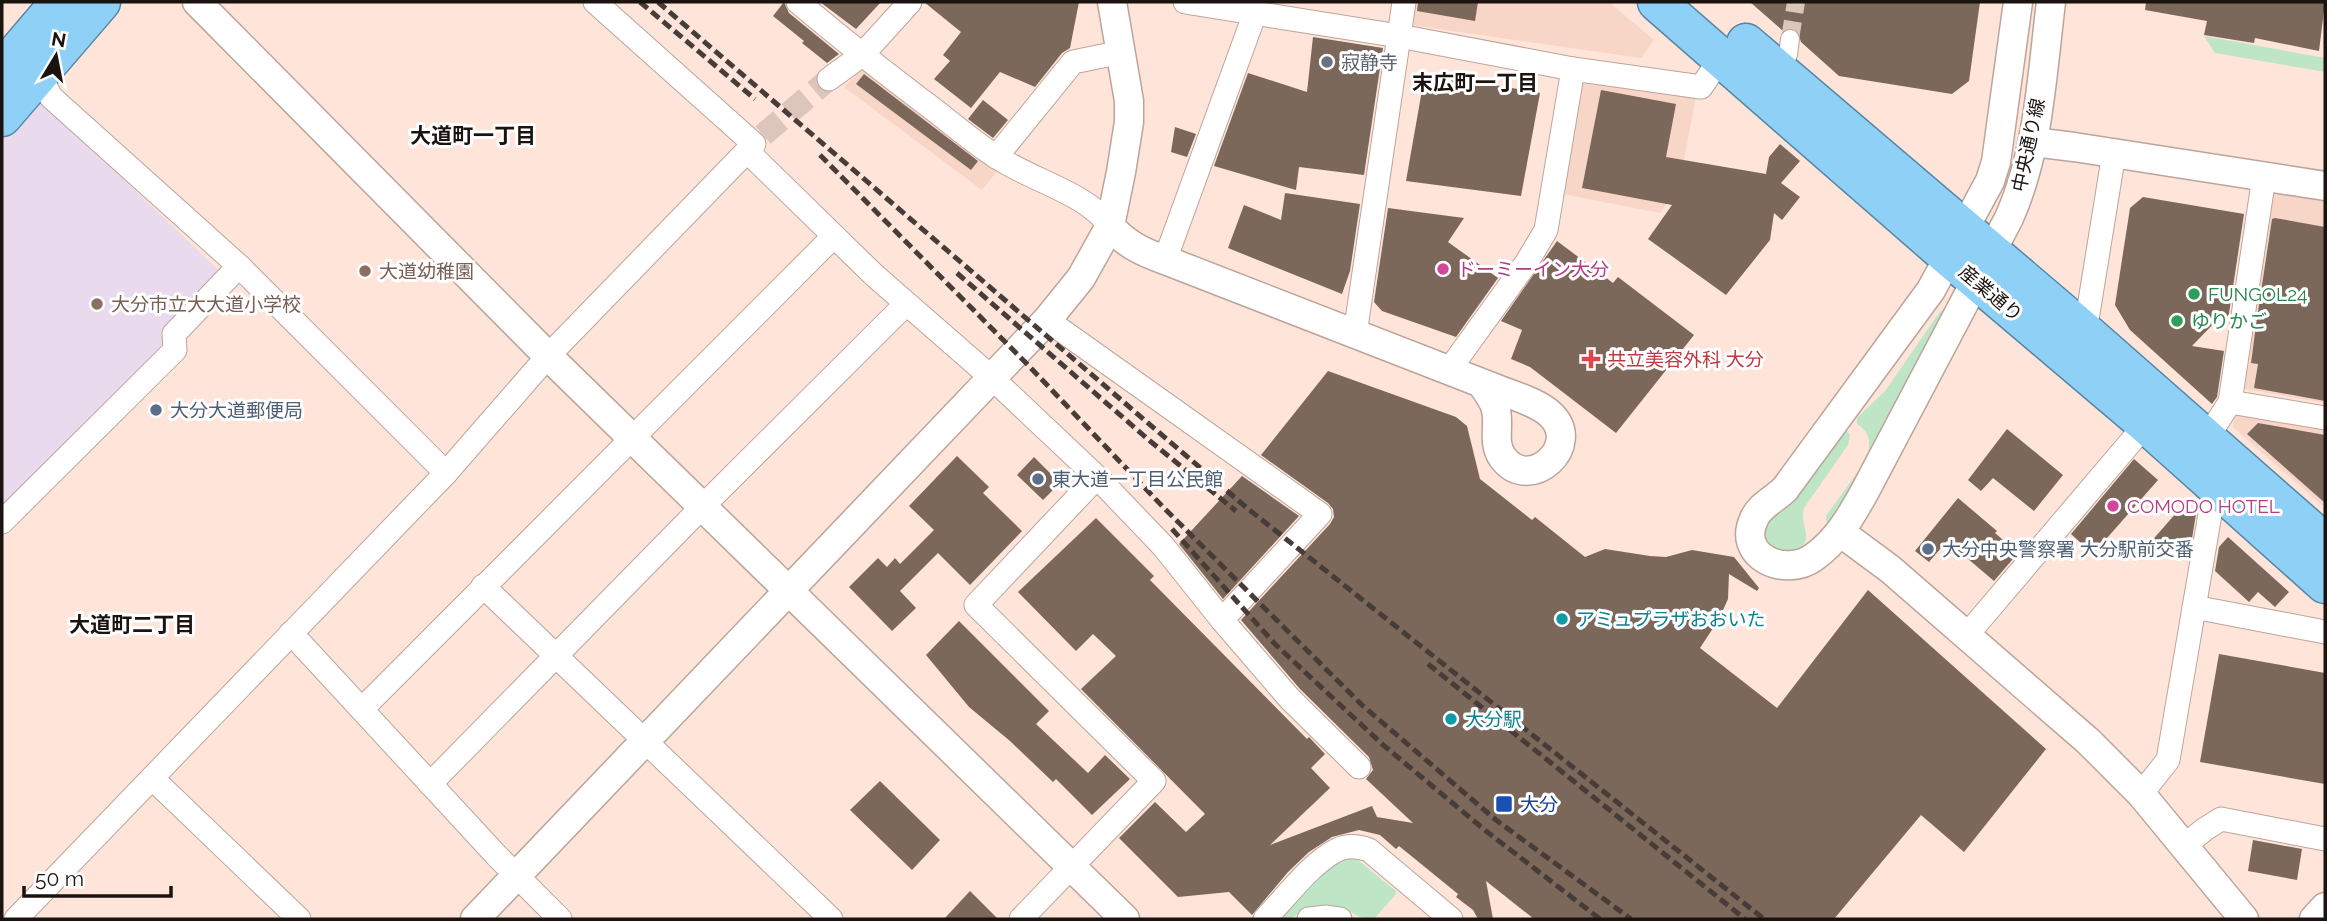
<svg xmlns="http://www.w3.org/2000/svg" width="2327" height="921" font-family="Raleway,'Noto Sans JP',sans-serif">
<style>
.built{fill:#f8d6c7}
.education{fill:#e9daee}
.green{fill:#bde5c6}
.building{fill:#7b685a}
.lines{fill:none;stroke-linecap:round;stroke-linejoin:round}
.pedestrian-tunnel{stroke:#dcc5bb;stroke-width:18;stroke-dasharray:18 9;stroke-linecap:butt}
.minor-tunnel{stroke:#dcc5bb;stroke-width:23;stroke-dasharray:23 11;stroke-linecap:butt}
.pedestrian-casing{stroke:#bda499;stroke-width:20}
.minor-casing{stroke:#bda499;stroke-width:25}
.tertiary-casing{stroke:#bda499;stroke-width:31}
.trunk-casing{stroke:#5486a4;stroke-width:41}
.pedestrian{stroke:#fff;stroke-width:18}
.minor{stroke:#fff;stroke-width:23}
.tertiary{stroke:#fff;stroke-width:28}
.trunk{stroke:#8ed0f6;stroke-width:38}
.rail{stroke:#473c37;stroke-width:5;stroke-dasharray:10 5;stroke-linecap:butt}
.worship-dot{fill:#6b7280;stroke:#fff;stroke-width:2.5}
.hotel-dot{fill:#d1479c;stroke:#fff;stroke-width:2.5}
.education-dot{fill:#8d6e63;stroke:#fff;stroke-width:2.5}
.leisure-dot{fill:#2e9e5b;stroke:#fff;stroke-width:2.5}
.health-dot{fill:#e0444e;stroke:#fff;stroke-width:2.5}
.service-dot{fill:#5c6f8a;stroke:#fff;stroke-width:2.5}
.culture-dot{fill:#0f9aa8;stroke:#fff;stroke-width:2.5}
.transit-dot{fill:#1a4fb4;stroke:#fff;stroke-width:2.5}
.labels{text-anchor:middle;stroke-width:6;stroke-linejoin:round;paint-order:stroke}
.worship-label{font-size:19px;fill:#5b616d;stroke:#fff;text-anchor:start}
.street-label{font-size:19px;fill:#1b130f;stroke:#fff}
.hotel-label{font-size:19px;fill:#b23c85;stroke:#fff;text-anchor:start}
.education-label{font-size:19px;fill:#785e54;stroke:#fff;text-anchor:start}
.leisure-label{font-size:19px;fill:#27864d;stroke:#fff;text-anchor:start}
.health-label{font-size:19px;fill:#be3a42;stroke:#fff;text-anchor:start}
.service-label{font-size:19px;fill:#4e5e75;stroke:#fff;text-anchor:start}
.culture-label{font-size:19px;fill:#0d838f;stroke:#fff;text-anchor:start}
.transit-label{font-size:19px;fill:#164399;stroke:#fff;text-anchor:start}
.neighbourhood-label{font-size:21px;font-weight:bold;fill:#1b130f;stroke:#fff}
</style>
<rect width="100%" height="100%" fill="#fee4d9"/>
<g class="built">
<polygon points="1414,2 1609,2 1654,40 1641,58 1411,25"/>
<polygon points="867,69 998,170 982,190 844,87 861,70"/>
<polygon points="1582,75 1696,96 1679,187 1660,213 1563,194"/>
<polygon points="2270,192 2325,201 2325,403 2238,388"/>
<polygon points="2235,412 2325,428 2325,508 2233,427"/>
</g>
<polygon class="education" points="39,98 219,271 168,343 2,510 2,140"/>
<g class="green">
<polygon points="2204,36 2325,58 2325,72 2215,53"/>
<path d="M1944,309L1950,313L1830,526L1827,525L1826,516L1865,462C1871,447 1872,433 1857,424V418L1885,391L1939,313Z"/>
<path d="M1846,430L1850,435L1848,445L1804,508C1799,528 1816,535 1796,554L1765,547L1763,526L1842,431Z"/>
<polygon points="1344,858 1355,858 1396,891 1396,894 1374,919 1365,919 1346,910 1313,908 1288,919 1277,919 1332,864"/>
</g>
<g class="building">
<polygon points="784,2 789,13 839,54 827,63 802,43 804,41 773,16"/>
<polygon points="820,2 881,2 856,29"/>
<polygon points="924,2 1079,2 1070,48 1062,53 1035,87 1000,72 971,108 934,79 950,61 943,55 961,32"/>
<polygon points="1418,2 1478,2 1475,21 1417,11"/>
<polygon points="1750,2 1980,2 1969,81 1952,94 1839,76 1801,42 1797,30 1791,28 1783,31"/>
<polygon points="2146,2 2325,2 2319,51 2255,38 2254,43 2204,35 2207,21 2145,10"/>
<polygon points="1313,37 1383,48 1364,175 1299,167 1296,190 1214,166 1248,73 1307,92"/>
<polygon points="1425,73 1540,93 1521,196 1406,181"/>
<polygon points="864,74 978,161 971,170 856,84"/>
<polygon points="1601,90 1676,104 1666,157 1766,174 1769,157 1780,144 1800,161 1781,183 1800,197 1782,220 1774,213 1770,240 1726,295 1648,239 1672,205 1582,188"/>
<polygon points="983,100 1008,120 993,138 968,119"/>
<polygon points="1175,127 1196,134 1187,157 1171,152"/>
<polygon points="1285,193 1360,204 1350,271 1342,294 1228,248 1244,205 1281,220"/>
<polygon points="2143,197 2244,214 2228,320 2219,318 2192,346 2224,351 2217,397 2212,404 2130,330 2115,305 2130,208"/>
<polygon points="1388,208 1464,218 1448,242 1498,278 1456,337 1382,311 1374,302"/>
<polygon points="2275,218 2325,227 2325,401 2254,388 2258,364 2251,363 2256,325 2272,219"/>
<polygon points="1557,241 1613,283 1618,277 1694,335 1616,433 1530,367 1511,359 1522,330 1501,321"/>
<polygon points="1328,371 1456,417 1467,426 1480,479 1532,520 1535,517 1585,557 1605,549 1650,556 1666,557 1692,550 1734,557 1759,588 1757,591 1729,574 1728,599 1719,619 1700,648 1777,708 1868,590 2046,749 1964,852 1921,815 1834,919 1534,919 1486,881 1493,919 1478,919 1473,910 1456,897 1458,894 1399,846 1396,849 1380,835 1359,830 1332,837 1309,852 1288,872 1252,915 1229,892 1178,897 1119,838 1155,802 1186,832 1205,814 1081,689 1116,656 1093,634 1076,651 1018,592 1096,518 1154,576 1150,580 1307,739 1309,737 1325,754 1311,768 1330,788 1270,845 1372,806 1377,817 1413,823 1366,779 1373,770 1369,757 1300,689 1241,620 1330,524 1334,517 1333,509 1328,503 1261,455"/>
<polygon points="2258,423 2325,435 2325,503 2247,434"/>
<polygon points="2007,429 2063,475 2034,511 1993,478 1981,491 1968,480"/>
<polygon points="957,456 989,487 983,493 1022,531 970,585 938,553 900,591 916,608 892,631 849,587 878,558 887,567 895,558 900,564 934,530 909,506"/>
<polygon points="1034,457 1060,483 1043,500 1017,475"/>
<polygon points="2134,459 2158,480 2093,554 2071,534"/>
<polygon points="1242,476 1299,516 1223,599 1179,544"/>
<polygon points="1958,498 1997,531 1995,533 2018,553 1994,581 1947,541 1929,562 1915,551"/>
<polygon points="2184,504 2196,514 2190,551 2149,544"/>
<polygon points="2228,537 2289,592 2275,607 2258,592 2249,602 2215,571 2219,547"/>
<polygon points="959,621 1049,711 1036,724 1088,773 1105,755 1130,779 1092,815 1056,779 1053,782 1010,741 969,707 926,655"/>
<polygon points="2219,654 2325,673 2325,784 2200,762"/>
<polygon points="880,781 940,840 912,870 850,810"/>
<polygon points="2253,840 2302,849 2297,880 2248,871"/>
<polygon points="970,891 998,919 944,919"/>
</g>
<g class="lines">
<polyline class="pedestrian-tunnel" points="1790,39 1796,2"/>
<polyline class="minor-tunnel" points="763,135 829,79"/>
<g class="pedestrian-casing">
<polyline id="pedestrian" points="1788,55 1790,39"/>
</g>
<g class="minor-casing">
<g id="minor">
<polyline points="595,2 754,144"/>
<path d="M798,2C843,40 889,76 937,112C956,127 976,144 997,157C1032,181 1085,192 1110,226"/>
<polyline points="1185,2 1399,36 1573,69 1701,87 1722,57"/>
<polyline points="39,74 51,97 239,266 446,473 548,356 747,151 874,275 992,378 1097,477 1163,546 1222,620 1290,699 1359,767"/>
<polyline points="829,79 862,55 910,2"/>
<polyline points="996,157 1073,62 1122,52"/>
<polyline points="1165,260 1255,13"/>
<polyline points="1047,320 1320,514 1222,620"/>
<polyline points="2085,332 2114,153"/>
<polyline points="1355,334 1404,2"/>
<polyline points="1449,370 1527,262 1546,230 1573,69"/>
<polyline points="2230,402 2325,418"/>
<polyline points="2207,438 2230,402 2264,177"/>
<polyline points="2,522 175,350 174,334 239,266"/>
<polyline points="483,586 831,919"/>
<polyline points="2194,607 2325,632"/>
<polyline points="291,633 497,856 560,919"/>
<polyline points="1966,636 2146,424"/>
<polyline points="362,709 834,236"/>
<polyline points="153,779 299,919"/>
<polyline points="430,784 702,507 906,304"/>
<polyline points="2141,794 2168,760 2215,485"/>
<polyline points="2184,846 2205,829 2221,819 2325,839"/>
<polyline points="16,919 446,473"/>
<polyline points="1021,919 1154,781 976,605 1097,477"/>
<path d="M1265,919C1285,898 1311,863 1337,850C1347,845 1358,846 1369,850L1451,919"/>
<polyline points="1309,919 1327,917 1340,919"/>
</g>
</g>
<g class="tertiary-casing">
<g id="tertiary">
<polyline points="197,2 548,356 1125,919"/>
<path d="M2018,2L1996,162L1990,181L1931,290L1785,489C1775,499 1759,506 1754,519C1736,557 1786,578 1814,557C1837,541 1851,516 1864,493L2009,218C2039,151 2042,74 2051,2"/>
<polyline points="2033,142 2074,147 2325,186"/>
<path d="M1110,226C1126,244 1142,252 1165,260L1497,389C1514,396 1537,402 1550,414C1584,445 1530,494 1503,458C1491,442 1501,424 1495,406C1492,398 1486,390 1481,383"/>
<polyline points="1840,532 1890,569 2088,741 2141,794 2244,919"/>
<polyline points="475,919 1047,320 1081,278 1110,226 1121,172 1129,122 1129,101 1112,2"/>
<polyline points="2314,919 2325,907"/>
</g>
</g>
<g class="trunk-casing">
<g id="trunk">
<polyline points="1657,2 1949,257 2146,424 2325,584"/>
<polyline points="1746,43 2085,332 2325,543"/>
<polyline points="2,70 60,2"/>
<polyline points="2,117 101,2"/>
</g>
</g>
<use href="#pedestrian" class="pedestrian"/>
<use href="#minor" class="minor"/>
<use href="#tertiary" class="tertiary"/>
<use href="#trunk" class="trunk"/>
<g class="rail">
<polyline points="640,2 755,99"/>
<polyline points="658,2 1247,508 1764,919"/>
<polyline points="820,155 1028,365 1164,508 1363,706 1496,820 1631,919"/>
<polyline points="957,273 1150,441 1236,511"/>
<polyline points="1172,529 1275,644 1382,744 1486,831 1600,919"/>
<polyline points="1428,664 1745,919"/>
</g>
</g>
<circle class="worship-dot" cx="1327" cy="62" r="7"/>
<g class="hotel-dot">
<circle cx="1443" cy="269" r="7"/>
<circle cx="2113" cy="506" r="7"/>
</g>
<g class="education-dot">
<circle cx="365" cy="271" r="7"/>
<circle cx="97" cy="304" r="7"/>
</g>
<g class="leisure-dot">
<circle cx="2194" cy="294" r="7"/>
<circle cx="2177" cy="321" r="7"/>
</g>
<path class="health-dot" d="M1587.5 348.5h7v7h7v7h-7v7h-7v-7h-7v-7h7z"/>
<g class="service-dot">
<circle cx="156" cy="410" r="7"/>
<circle cx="1038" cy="479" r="7"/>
<circle cx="1928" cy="549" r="7"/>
</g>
<g class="culture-dot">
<circle cx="1562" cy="619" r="7"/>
<circle cx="1451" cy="719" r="7"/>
</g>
<rect class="transit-dot" x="1495" y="795" width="18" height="18" rx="3.5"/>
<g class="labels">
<g class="worship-label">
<text x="1341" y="69">寂静寺</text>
</g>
<g class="street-label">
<text transform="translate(2028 145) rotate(-78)" y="7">中央通り線</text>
<text transform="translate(1991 293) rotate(40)" y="7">産業通り</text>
</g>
<g class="hotel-label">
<text x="1457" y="276">ドーミーイン大分</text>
<text x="2127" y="513">COMODO HOTEL</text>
</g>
<g class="education-label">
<text x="379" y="278">大道幼稚園</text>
<text x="111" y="311">大分市立大大道小学校</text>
</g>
<g class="leisure-label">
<text x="2208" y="301">FUNGOL24</text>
<text x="2191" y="328">ゆりかご</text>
</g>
<g class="health-label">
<text x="1607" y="366">共立美容外科 大分</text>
</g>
<g class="service-label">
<text x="170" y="417">大分大道郵便局</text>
<text x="1052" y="486">東大道一丁目公民館</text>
<text x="1942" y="556">大分中央警察署 大分駅前交番</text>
</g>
<g class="culture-label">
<text x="1576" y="626">アミュプラザおおいた</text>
<text x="1465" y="726">大分駅</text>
</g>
<g class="transit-label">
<text x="1520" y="811">大分</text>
</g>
<g class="neighbourhood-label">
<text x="1475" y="90">末広町一丁目</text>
<text x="473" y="143">大道町一丁目</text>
<text x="132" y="632">大道町二丁目</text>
</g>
</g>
<rect width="2327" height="921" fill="none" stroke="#1b130f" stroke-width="7"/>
<g transform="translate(56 56) rotate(10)" stroke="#ffffff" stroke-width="5" paint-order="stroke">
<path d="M0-5L12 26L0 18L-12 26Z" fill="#1b130f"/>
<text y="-10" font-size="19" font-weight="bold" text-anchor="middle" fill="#1b130f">N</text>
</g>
<path d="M24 886v10h147v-10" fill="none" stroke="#1b130f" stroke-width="3.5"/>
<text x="35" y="886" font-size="21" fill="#1b130f" stroke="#ffffff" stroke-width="5" paint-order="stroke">50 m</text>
</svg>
